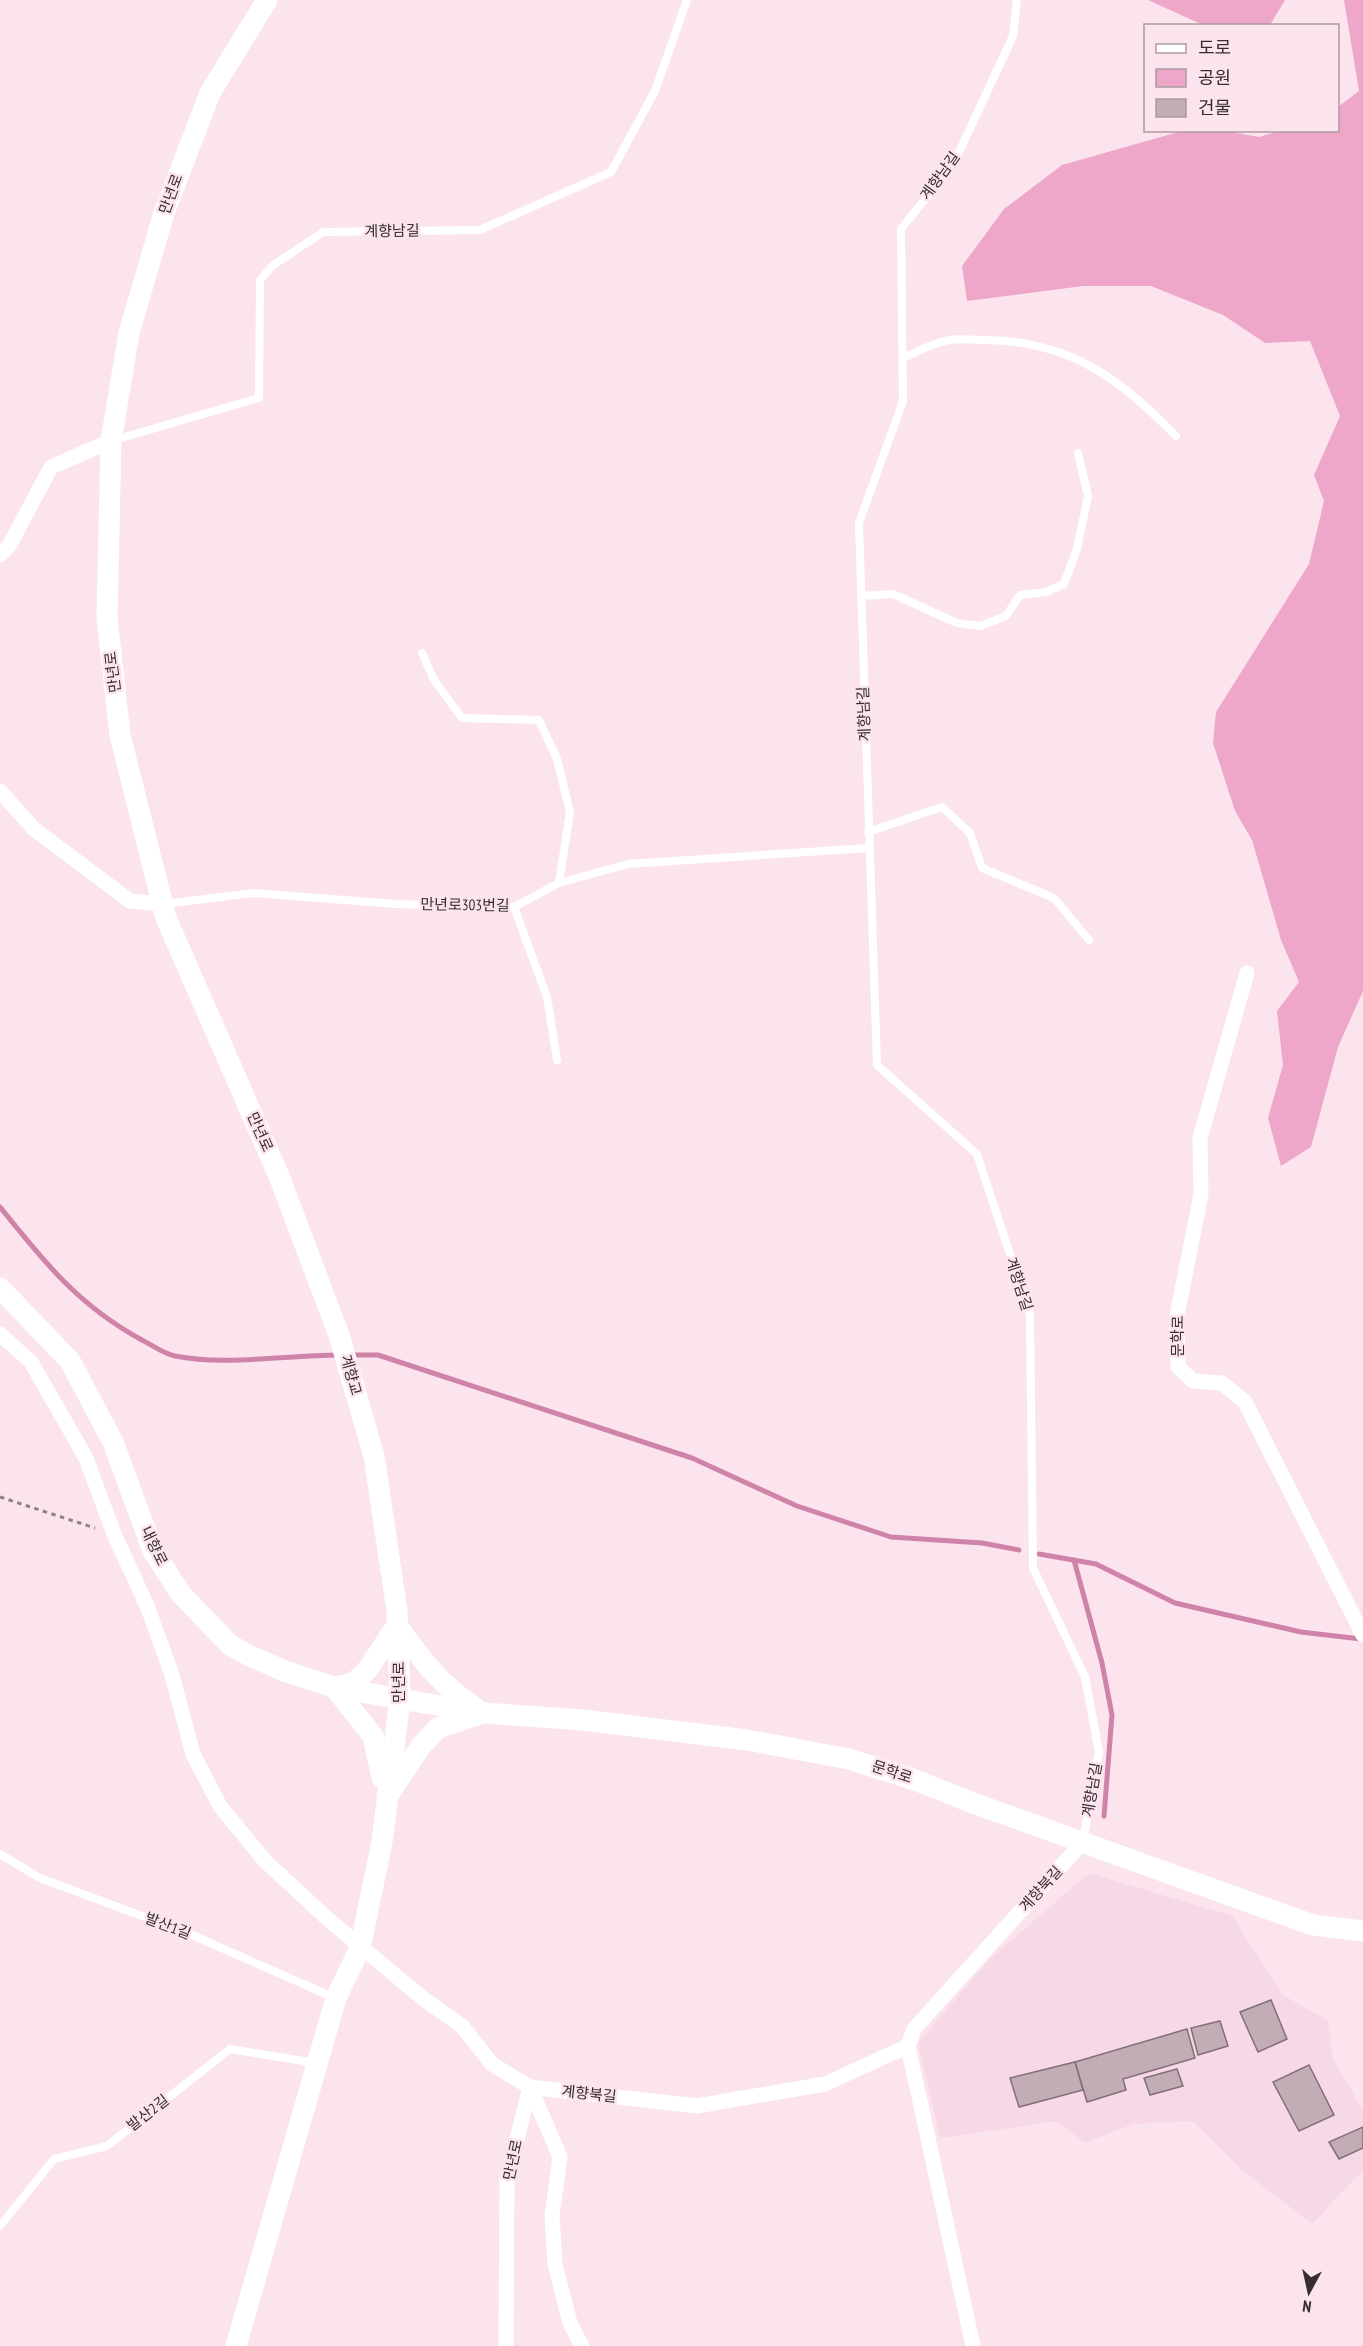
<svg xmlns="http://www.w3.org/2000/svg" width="1363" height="2346" font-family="'PT Sans Narrow','Noto Sans KR',sans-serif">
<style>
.built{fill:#f7d8e6}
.green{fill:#eea7c8}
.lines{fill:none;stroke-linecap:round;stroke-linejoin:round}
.stream{stroke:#d083a8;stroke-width:5}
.building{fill:#c2acb5;stroke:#836f78;stroke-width:1.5}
.path{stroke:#908188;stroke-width:3;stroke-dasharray:4.5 4.5;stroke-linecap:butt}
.lane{stroke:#fff;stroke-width:8}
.street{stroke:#fff;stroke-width:15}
.secondary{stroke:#fff;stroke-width:21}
.labels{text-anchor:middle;stroke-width:5;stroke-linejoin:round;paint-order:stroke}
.street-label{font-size:15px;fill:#352d31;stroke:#fbe4ee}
</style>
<rect width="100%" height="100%" fill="#fbe4ee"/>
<polygon class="built" points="1089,1873 1232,1916 1283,1995 1328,2021 1332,2056 1363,2111 1363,2170 1312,2224 1242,2170 1192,2121 1133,2124 1085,2143 1057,2121 940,2138 918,2043 991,1958"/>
<g class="green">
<polygon points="1148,0 1285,0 1270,25 1203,25"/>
<polygon points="1344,0 1363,0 1363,991 1338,1047 1311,1147 1281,1166 1268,1118 1283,1065 1277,1011 1299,982 1281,940 1252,840 1235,811 1213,743 1216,712 1309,564 1324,501 1314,475 1340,416 1310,341 1265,343 1223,315 1151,286 1083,286 967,301 962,266 1004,209 1062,165 1182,131 1226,131 1259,137 1279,131 1338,130 1338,107 1359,91"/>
</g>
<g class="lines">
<g class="stream">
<path d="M0,1207C44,1262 79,1306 142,1340C152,1345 164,1354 175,1356C224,1366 288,1355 339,1355"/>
<polyline points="351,1355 378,1355 692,1458 797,1506 891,1537 982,1543 1019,1550"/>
<polyline points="1039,1554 1096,1564 1175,1603 1301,1632 1361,1639"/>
<polyline points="1074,1560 1102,1663 1112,1715 1104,1816"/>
</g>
</g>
<g class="building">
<polygon points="1271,2000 1287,2039 1258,2052 1240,2012"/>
<polygon points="1220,2021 1228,2046 1198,2055 1191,2028"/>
<polygon points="1187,2029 1195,2058 1123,2079 1126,2090 1087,2102 1075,2062"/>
<polygon points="1075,2062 1083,2090 1019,2107 1010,2078"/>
<polygon points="1309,2065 1334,2115 1299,2131 1273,2082"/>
<polygon points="1177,2069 1183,2086 1150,2095 1144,2078"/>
<polygon points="1363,2127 1363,2148 1339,2159 1329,2142"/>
</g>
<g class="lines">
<polyline class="path" points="0,1497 95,1528"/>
<g class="lane">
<polyline points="1017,0 1013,36 954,163 901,229 903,401 859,523 877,1065 977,1154 1030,1315 1033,1568 1085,1677 1099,1752 1083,1841"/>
<path d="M903,358C917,352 934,342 950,340C960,338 972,340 982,340C1069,340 1118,377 1176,436"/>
<polyline points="114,440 259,398 260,280 272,266 323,232 480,230 611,172 655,91 687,0"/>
<polyline points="861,596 893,594 957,623 980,626 1006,616 1020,595 1046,592 1064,584 1077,549 1088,496 1078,453"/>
<polyline points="422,653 434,680 462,718 539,720 557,759 570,812 559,883"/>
<polyline points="868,832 942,807 970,833 982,868 1054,898 1089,940"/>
<polyline points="164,904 253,893 396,904 514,907 559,883 628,864 868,848"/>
<polyline points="514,907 547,997 557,1060"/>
<polyline points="0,1854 40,1878 185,1932 335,1998"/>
<polyline points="0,2226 54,2159 107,2146 230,2049 316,2063"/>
</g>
<g class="street">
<polyline points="0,555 9,546 51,467 111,441"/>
<polyline points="0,791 34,829 130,901 163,904"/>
<polyline points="1247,973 1200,1138 1201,1194 1177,1316 1178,1367 1193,1381 1222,1383 1245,1402 1363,1635"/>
<polyline points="0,1334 31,1362 86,1458 114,1534 148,1608 172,1675 193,1754 220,1806 265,1861 330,1921 425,2000 462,2026 492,2064 530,2087 507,2179 506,2346"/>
<polyline points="582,2346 570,2323 555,2264 552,2216 560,2157 530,2087 697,2106 825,2084 908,2046"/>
<polyline points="973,2346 908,2046 914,2029 1082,1843"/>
</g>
<g class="secondary">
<polyline points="0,1288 70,1361 113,1442 153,1551 181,1594 230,1645 250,1656 287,1672 334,1687 400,1699 484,1713 583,1720 747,1740 849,1759 915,1780 973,1803 1313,1925 1363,1931"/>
<path d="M382,1778L373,1736L334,1687L354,1683L368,1669L397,1625C420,1658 442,1687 476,1708"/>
<polyline points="387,1797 421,1746 438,1728 477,1715"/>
<polyline points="236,2346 336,1998 360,1948 382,1842 400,1699 397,1611 374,1456 339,1335 279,1176 166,918 120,735 107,618 111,441 129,333 164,213 210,93 267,0"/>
</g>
</g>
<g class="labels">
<g class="street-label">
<text transform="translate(940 176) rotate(-54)" y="5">계향남길</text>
<text transform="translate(171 194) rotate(-70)" y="5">만년로</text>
<text transform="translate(392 231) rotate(-1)" y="5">계향남길</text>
<text transform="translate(113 672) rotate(-97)" y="5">만년로</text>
<text transform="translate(864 714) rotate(-92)" y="5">계향남길</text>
<text transform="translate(465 905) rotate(1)" y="5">만년로303번길</text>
<text transform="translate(260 1132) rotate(66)" y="5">만년로</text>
<text transform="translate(1019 1284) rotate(72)" y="5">계향남길</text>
<text transform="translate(1178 1336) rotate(-90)" y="5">문학로</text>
<text transform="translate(351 1375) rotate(74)" y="5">계향교</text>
<text transform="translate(154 1546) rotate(64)" y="5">내향로</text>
<text transform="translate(399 1682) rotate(-90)" y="5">만년로</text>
<text transform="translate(892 1772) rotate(18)" y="5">문학로</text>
<text transform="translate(1092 1790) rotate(-80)" y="5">계향남길</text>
<text transform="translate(1041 1889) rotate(-48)" y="5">계향북길</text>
<text transform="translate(168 1926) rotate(21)" y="5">발산1길</text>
<text transform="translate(589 2094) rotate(6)" y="5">계향북길</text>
<text transform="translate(148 2113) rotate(-38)" y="5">발산2길</text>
<text transform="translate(513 2160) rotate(-78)" y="5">만년로</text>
</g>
</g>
<rect x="1144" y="24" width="195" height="108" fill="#fbe4ee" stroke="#ac9ba2" stroke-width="1.5"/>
<rect x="1156" y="44" width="30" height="9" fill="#ffffff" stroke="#ac9ba2" stroke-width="1.5"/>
<text x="1198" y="54" font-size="18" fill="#352d31">도로</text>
<rect x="1156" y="69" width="30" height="18" fill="#eea7c8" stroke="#ac9ba2" stroke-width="1.5"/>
<text x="1198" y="84" font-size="18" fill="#352d31">공원</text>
<rect x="1156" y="99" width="30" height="18" fill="#c2acb5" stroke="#ac9ba2" stroke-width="1.5"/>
<text x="1198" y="114" font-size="18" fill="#352d31">건물</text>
<g transform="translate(1309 2292) rotate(188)" stroke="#fbe4ee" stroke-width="4.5" paint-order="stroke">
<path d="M0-4.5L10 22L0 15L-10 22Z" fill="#352d31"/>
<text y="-9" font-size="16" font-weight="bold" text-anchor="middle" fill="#352d31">N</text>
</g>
</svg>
